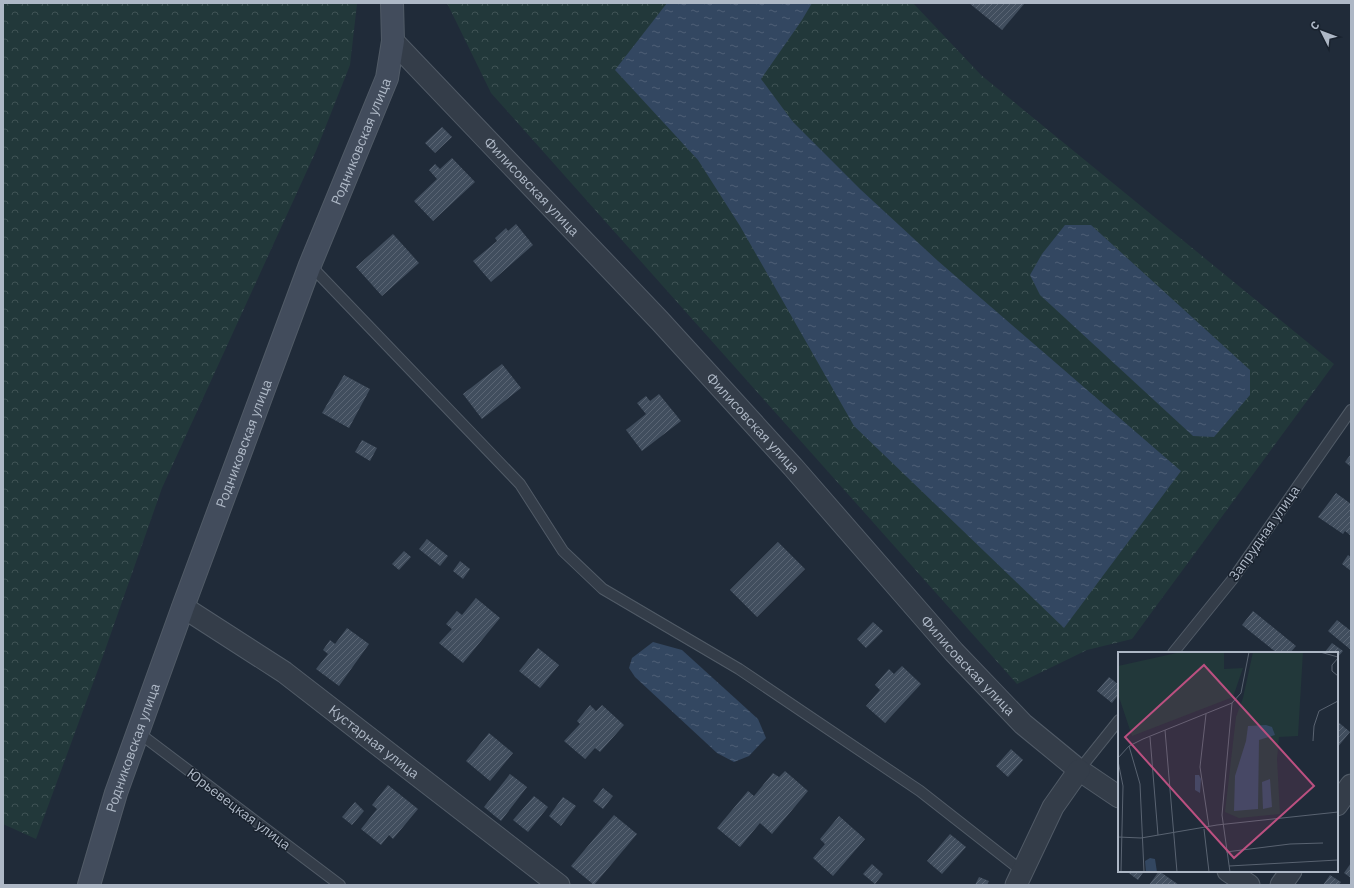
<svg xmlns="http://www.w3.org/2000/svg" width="1354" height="888" font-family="'IBM Plex Sans',sans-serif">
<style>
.forest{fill:url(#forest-crowns)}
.water{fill:url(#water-ripples)}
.building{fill:url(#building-hatch)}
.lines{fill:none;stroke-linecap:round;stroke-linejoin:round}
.service-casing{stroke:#515b67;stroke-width:12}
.minor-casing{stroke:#515b67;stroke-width:23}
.secondary-casing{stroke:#515b67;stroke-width:24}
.service{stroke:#343d49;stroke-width:10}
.minor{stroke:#343d49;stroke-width:21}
.secondary{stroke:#424c5c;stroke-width:22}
.labels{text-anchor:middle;stroke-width:3;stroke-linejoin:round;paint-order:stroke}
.street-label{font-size:14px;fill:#aeb8c6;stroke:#19222e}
.inset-road{fill:none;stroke:#596371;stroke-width:1}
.view{fill:#bb5080;fill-opacity:0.15;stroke:#bb5080;stroke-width:2}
.inset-edge{fill:none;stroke:#aeb8c6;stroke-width:2}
</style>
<defs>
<pattern id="forest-crowns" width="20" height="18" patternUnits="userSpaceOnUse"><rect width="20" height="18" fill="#22383a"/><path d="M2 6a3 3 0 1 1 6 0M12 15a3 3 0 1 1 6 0" fill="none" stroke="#405355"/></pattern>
<pattern id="water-ripples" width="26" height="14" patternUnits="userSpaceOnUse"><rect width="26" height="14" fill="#334761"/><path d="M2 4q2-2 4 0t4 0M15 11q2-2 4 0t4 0" fill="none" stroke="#4e5f76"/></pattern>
<pattern id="building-hatch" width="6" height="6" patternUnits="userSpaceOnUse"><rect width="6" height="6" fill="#414e5e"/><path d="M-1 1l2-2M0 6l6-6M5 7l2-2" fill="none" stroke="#5a6574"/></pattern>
</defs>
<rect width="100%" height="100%" fill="#202b39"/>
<g class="forest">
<polygon points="3,3 357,4 350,65 316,151 162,488 103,656 36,839 3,824"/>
<polygon points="447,3 913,3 981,75 1334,364 1132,639 1087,650 1017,684 491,93"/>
</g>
<g class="water">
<polygon points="667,3 812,3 802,20 761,79 793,122 860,189 938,261 1181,471 1064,628 854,426 740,226 698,160 615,70"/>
<polygon points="1065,225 1091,225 1250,370 1250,395 1214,437 1193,436 1040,295 1030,275 1042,254"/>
<polygon points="653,642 682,650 758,719 766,738 749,756 734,762 717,753 635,677 629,668 632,658"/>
</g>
<g class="building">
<polygon points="969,3 1025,3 1002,30"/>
<polygon points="442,127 452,137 435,153 425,143"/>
<polygon points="452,158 475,182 433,221 414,201 437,179 429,170 435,164 440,169"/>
<polygon points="516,224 533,245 491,282 473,261 497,241 495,238 506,228 508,231"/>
<polygon points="393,234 419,263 382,296 356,267"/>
<polygon points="502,364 521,388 482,419 463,394"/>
<polygon points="344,375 370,389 349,428 322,413"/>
<polygon points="659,394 681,421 642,451 626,430 646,414 637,403 646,396 650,401"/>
<polygon points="362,440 377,448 370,461 355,452"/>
<polygon points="1351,454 1351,467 1345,462"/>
<polygon points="1336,493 1351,504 1351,536 1345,531 1343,534 1318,517"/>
<polygon points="427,539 448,556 440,566 419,549"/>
<polygon points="778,542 805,569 757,617 730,590"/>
<polygon points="404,551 411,557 399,570 392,564"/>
<polygon points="1348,555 1351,557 1351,571 1342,564"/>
<polygon points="460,561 470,569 463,579 453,571"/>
<polygon points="476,598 500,618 463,663 439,643 452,629 446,624 457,611 462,615"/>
<polygon points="1253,611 1296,646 1290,653 1277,653 1242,625"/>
<polygon points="1337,620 1351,631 1351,650 1328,631"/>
<polygon points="873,622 883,631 866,648 857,639"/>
<polygon points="347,628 369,644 339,686 316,669 328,654 323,650 330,640 335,644"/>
<polygon points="1332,643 1343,651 1337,658 1337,653 1324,653"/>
<polygon points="538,648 559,665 540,688 519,671"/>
<polygon points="902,666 921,684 885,723 866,706 880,690 875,685 889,669 894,674"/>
<polygon points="1109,677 1119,685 1119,694 1112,703 1097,691"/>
<polygon points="590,705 596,711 602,705 624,725 600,752 595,748 585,759 564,741 580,724 577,721"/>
<polygon points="1337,721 1350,732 1337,748"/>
<polygon points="489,733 513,753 490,781 466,761"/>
<polygon points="1011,749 1023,760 1008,777 996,766"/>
<polygon points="785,771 808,791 772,834 760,823 740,847 717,828 748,791 754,796 773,773 779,777"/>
<polygon points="510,774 527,787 501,821 484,807"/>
<polygon points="388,785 418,809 393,839 389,835 381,845 361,829 377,809 372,805"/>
<polygon points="603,788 613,796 603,809 593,801"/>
<polygon points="534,796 548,807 528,832 513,820"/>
<polygon points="563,797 576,806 561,826 549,816"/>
<polygon points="355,802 364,811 352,825 342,817"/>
<polygon points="614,815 637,834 594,885 571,866"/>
<polygon points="839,816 865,839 833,876 813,858 825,844 820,839"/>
<polygon points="950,834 966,847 942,874 927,861"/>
<polygon points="1351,863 1351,878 1344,873"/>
<polygon points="872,864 883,874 875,884 863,874"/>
<polygon points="1126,871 1144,871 1138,880"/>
<polygon points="1159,871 1179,885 1149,885"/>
<polygon points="1330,875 1341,882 1339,885 1323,885"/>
<polygon points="979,877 989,881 987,885 975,885"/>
</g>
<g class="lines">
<g class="service-casing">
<g id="service">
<polyline points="310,265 520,484 563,551 603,589 739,669 920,791 1022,871"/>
<polyline points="1173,653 1232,580 1351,410"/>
<polyline points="139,733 340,885"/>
<polyline points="1079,770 1119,720"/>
</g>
</g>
<g class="minor-casing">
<g id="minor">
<path id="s1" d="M393,41L660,321L793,467L954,652L1023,724L1079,770L1119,797"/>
<path id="s2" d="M183,607L284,672L559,885"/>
<polyline points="1337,805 1351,785"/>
<polyline points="1228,871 1249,885"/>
<polyline points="1016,885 1053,807 1079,770"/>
<polyline points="1281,885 1291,871"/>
</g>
</g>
<g class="secondary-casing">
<g id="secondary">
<path id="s3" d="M89,885L116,793L183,607L310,265L387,78L393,41L392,3"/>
</g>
</g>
<use href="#service" class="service"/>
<use href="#minor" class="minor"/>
<use href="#secondary" class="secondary"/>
</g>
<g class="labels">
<g class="street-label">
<text dy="5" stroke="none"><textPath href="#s3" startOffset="792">Родниковская улица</textPath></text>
<text dy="5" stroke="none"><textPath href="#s1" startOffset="201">Филисовская улица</textPath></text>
<text dy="5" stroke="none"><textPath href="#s1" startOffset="525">Филисовская улица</textPath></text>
<text dy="5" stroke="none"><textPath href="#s3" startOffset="468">Родниковская улица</textPath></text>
<text transform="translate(1264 533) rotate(-55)" y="5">Запрудная улица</text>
<text dy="5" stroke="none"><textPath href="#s1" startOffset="849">Филисовская улица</textPath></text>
<text dy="5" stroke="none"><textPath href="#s2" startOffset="234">Кустарная улица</textPath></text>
<text dy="5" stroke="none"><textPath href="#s3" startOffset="144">Родниковская улица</textPath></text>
<text transform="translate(239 809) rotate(37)" y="5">Юрьевецкая улица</text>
</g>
</g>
<g transform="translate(1118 652)">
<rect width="220" height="220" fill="#202b39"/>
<path d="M63,0H106V17L125,16L115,45L14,84L0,42V14ZM135,0H185L180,84L161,85L159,107L162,162L121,166L107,160L118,65L125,46Z" fill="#22383a"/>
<path d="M148,73L154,75L157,83L141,88L140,157L116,159L117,124L128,89L130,74ZM77,123H81L83,127L82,141L77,138ZM152,127L154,155L145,157L144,130ZM32,206L37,207L39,220H28L27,209Z" fill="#334761"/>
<path class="inset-road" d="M202,0L220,5M220,6L214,13V19L220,24M88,62L82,115L91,175M47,78L59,220M32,85L40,183M195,89L196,74L201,59L220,49M11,94L22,132L26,220M0,106L11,94L25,87L114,51L123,41L131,0M0,109L5,134L3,220M86,177L91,220M0,185L23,186L99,173L220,160M108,200L172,192L205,191M111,214L220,208M112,220L104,163L114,51"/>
<path class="view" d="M86,13L196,134L116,206L7,85Z"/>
<rect width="220" height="220" class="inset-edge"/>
</g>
<rect width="1354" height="888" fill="none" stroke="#aeb8c6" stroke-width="8"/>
<g transform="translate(1322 32) rotate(312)" stroke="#19222e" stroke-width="3" paint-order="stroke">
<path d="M0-3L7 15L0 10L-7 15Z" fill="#aeb8c6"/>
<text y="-6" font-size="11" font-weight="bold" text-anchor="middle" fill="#aeb8c6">С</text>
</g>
</svg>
